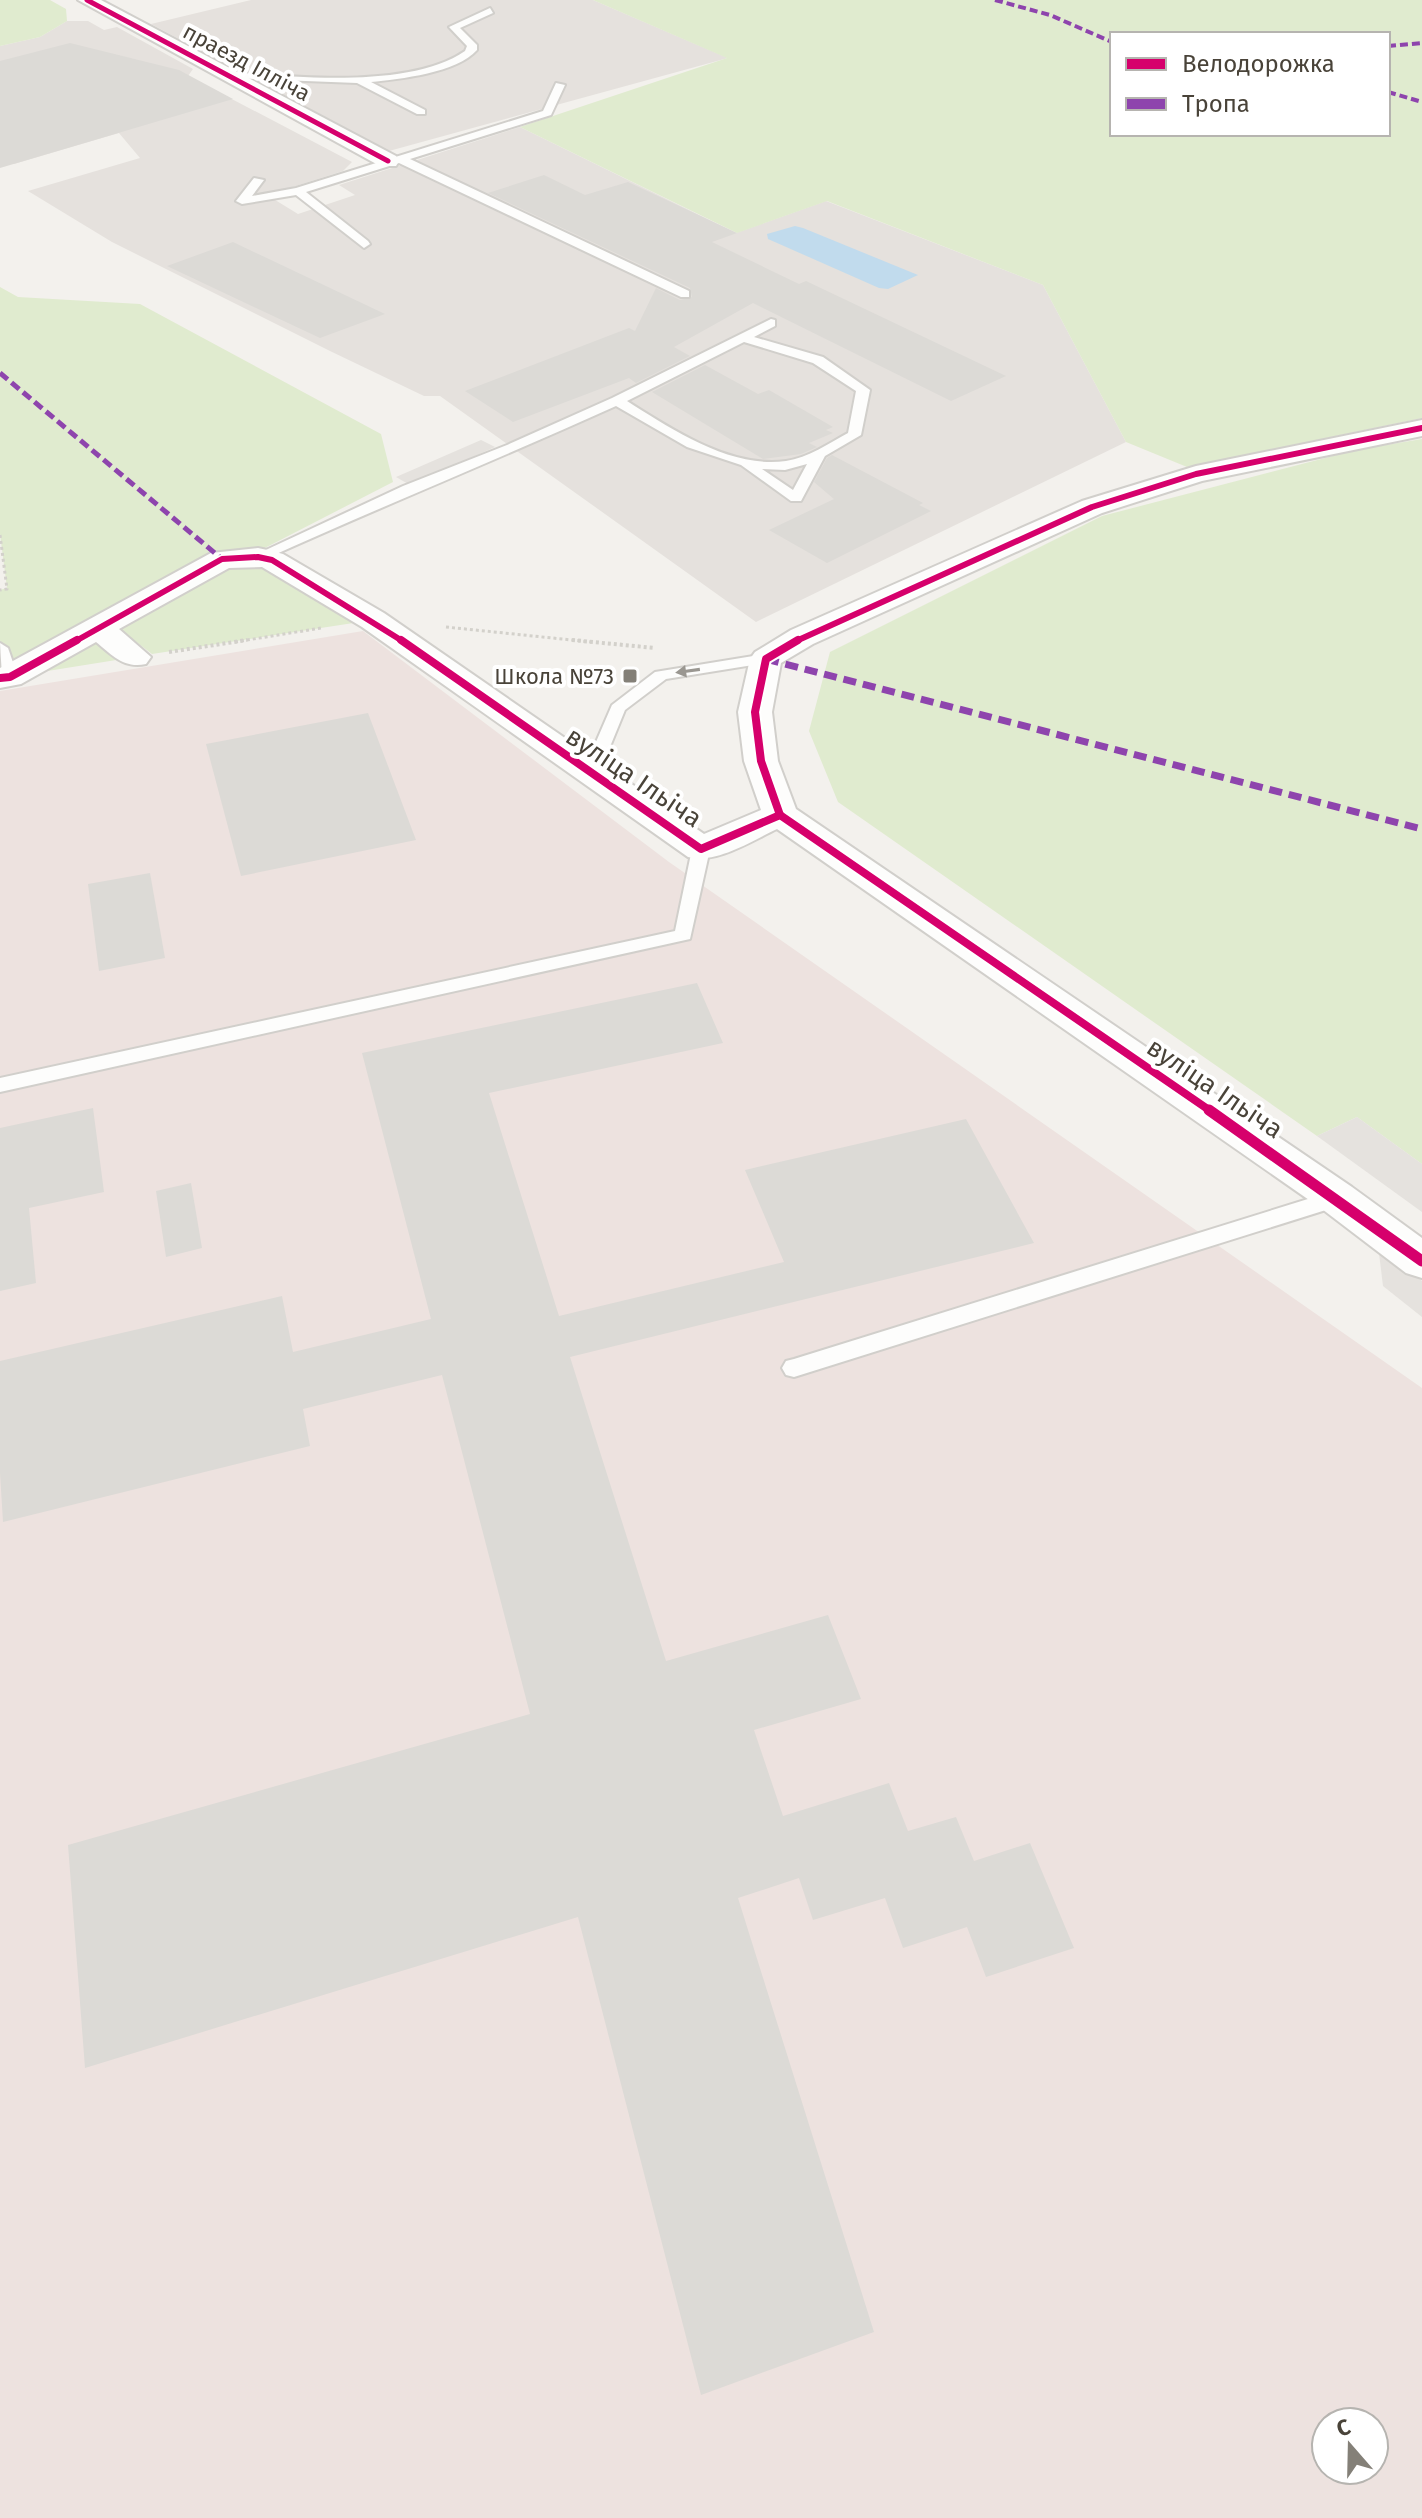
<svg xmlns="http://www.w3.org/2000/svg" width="1422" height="2518" font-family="'Fira Sans',sans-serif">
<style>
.industrial{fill:#e5e1dd}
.medical{fill:#ede2df;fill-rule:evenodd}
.green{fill:#e0ebcf;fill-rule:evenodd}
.parking{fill:#e5e2de}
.water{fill:#c1dbed}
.building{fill:#dcdad6}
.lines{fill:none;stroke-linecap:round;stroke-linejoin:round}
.service-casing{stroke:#d1cfcb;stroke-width:4}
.minor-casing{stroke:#d1cfcb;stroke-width:4}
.path-far1{stroke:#d3d1cb;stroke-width:3;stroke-dasharray:3 3;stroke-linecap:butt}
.path{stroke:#d3d1cb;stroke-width:4;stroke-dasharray:3 3;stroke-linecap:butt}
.service{fill:#fdfdfc;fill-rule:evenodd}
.minor{fill:#fdfdfc;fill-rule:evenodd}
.quiet-far2{stroke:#8e44ad;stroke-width:4;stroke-dasharray:8 4;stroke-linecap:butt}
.quiet-far1{stroke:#8e44ad;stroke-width:5;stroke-dasharray:10 5;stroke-linecap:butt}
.quiet{stroke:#8e44ad;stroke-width:7;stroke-dasharray:13 7;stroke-linecap:butt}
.cycleway-far3-casing{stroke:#fff;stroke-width:7}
.cycleway-far2-casing{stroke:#fff;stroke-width:9}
.cycleway-far1-casing{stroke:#fff;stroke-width:12}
.cycleway-casing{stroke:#fff;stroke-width:16}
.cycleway-far3{stroke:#d6006c;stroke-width:5}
.cycleway-far2{stroke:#d6006c;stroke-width:6}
.cycleway-far1{stroke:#d6006c;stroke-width:8}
.cycleway{stroke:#d6006c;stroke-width:11}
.oneway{fill:#9a9791}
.poi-dot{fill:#848078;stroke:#fff;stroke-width:3}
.labels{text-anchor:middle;stroke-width:8;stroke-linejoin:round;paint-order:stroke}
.far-street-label{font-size:22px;fill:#494339;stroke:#fff}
.far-poi-label{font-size:22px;fill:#494339;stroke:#fff;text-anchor:end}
.street-label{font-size:26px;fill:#494339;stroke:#fff}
</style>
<rect width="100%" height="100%" fill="#f3f1ed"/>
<g class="industrial">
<polygon points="251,0 593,0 728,58 389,151 151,24"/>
<polygon points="67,21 88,21 104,30 117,27 193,69 188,76 352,162 343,171 267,195 298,214 355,195 339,185 520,127 736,233 826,201 1043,285 1126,442 756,622 440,396 424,396 330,351 112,242 28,191 140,158 119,133 14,164 0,157 0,46 40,37"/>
</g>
<path class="medical" d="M363,631L669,862L1422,1388V2518H0V691ZM1326,2422H1374V2470H1326Z"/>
<g class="green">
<polygon points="0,0 50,0 66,9 67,21 40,37 0,46"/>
<path d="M593,0H1422V418L1187,467L1126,442L1043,285L827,201L737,233L520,127L727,58ZM1112,34H1388V134H1112Z"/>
<polygon points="0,287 18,297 140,304 381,434 393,482 257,552 7,668 0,648 0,590 7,588 0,534"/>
<polygon points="1422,439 1422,1164 1357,1117 1317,1136 838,802 809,731 830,652 1102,516 1356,450"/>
<polygon points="258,557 373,620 152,654 110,622 222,559"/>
<polygon points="92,637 135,657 10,677"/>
</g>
<g class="parking">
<polygon points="481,440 495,447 410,485 396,477"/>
<polygon points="1357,1117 1422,1164 1422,1212 1317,1136"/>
<polygon points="1378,1245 1422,1281 1422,1317 1383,1286"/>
</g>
<polygon class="water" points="795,226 803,228 918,275 888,289 879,288 768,239 767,234"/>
<g class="building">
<polygon points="70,43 179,70 233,99 0,168 0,61"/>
<polygon points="544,175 585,195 628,182 737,233 712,242 799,284 806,281 1006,376 951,401 753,303 674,347 690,356 636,383 629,378 513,422 465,391 629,328 635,331 656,288 680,300 692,297 690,288 488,193"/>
<polygon points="233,242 385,314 320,338 167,266"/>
<polygon points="705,365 758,394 769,390 833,427 826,430 833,433 809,443 817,447 801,454 763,459 652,392"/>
<polygon points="832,455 923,503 919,505 931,511 827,563 769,530 834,499 814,482 827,458"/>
<polygon points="368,713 416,840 241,876 206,744"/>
<polygon points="150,873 165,958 99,971 88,884"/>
<polygon points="697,983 723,1043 489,1093 559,1316 784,1262 745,1170 966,1119 1034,1243 570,1357 666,1661 828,1615 861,1699 754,1730 783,1816 889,1783 908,1831 956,1817 974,1861 1030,1843 1074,1948 986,1977 967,1927 903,1948 885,1898 813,1920 799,1878 738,1898 874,2332 701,2395 578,1917 85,2068 68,1845 530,1714 442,1375 303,1409 310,1446 3,1522 0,1473 0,1361 282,1296 293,1352 431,1319 362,1053"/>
<polygon points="93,1108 104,1192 29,1208 36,1283 0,1291 0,1128"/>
<polygon points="191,1183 202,1248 166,1257 156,1191"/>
</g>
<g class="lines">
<g class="service-casing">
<g id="service">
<path d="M490,8L493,13L460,28L477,45V50C457,73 400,79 371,82L425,110V114H417L357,83L229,78L224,75L229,72C292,77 411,89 465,51L467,46L449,27Z"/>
<polygon points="556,83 565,85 551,115 410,159 689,291 689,297 681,297 399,163 306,192 368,241 370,244 364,248 296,195 242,204 236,201 254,178 264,180 252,196 296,188 543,111"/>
<path d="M771,319L775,320V326L754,337L823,357L870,390L861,435L825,456L801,501H791L741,465L687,447L616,406C499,459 380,507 263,560L258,561L251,557L403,486L507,445L612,398ZM744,342L813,363L856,391L848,433C829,443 808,458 786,461C731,469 671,429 627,401ZM807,464L793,490L762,469L785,470Z"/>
<polygon points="0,643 8,648 18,677 16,680 4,680 2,677"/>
<polygon points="766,654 772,656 772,662 666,679 625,710 598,776 592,777 583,772 612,705 655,672"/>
<polygon points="701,843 710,849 690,939 0,1092 0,1078 675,931 692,849"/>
<polygon points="1337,1190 1345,1192 1348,1198 1345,1204 794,1377 786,1375 782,1368 786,1361 794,1359"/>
</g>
</g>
<g class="minor-casing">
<g id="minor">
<polygon points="78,0 101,0 396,156 399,161 396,166 380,166"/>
<path d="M1422,420V436L1202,481L1102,513L813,644L781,663L772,712L778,761L796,809L1352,1187L1422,1238V1278L1406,1273L1322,1209L777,829C751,841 717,864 688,857L362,627L262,567L229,568L119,629L151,657L146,664C124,669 112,655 96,642L21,684L0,688V668L211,553L258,548L272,551L283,554L384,613L704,834L761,810L744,761L738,712L750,659L755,652L791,630L1082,501L1196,466Z"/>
</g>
</g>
<g class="path-far1">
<polyline points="0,535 7,589 0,590"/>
<polyline points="446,627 591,642"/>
<polyline points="235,642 321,628"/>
</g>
<g class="path">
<polyline points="572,640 655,648"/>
<polyline points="169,652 247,640"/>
</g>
<use href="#service" class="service"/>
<use href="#minor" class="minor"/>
<g class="quiet-far2">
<polyline points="995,0 1050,15 1112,42"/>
<polyline points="1388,46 1422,43"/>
<polyline points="1388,92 1422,102"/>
</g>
<polyline class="quiet-far1" points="0,373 222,559"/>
<polyline class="quiet" points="766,659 1422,829"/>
<g class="cycleway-far3-casing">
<polyline id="cycleway-far3" points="87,0 388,161"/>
</g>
<g class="cycleway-far2-casing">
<g id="cycleway-far2">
<polyline points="74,642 222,559 258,557 272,560 404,642"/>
<polyline points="794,642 1092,507 1196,474 1422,428"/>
</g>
</g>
<g class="cycleway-far1-casing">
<g id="cycleway-far1">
<polyline points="401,640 701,849 780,815 1212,1112"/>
<polyline points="0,678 10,677 77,640"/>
<polyline points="780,815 761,761 755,712 766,659 798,640"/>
</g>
</g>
<g class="cycleway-casing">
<polyline id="cycleway" points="1209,1110 1422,1261"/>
</g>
<use href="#cycleway-far3" class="cycleway-far3"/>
<use href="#cycleway-far2" class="cycleway-far2"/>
<use href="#cycleway-far1" class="cycleway-far1"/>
<use href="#cycleway" class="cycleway"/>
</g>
<defs><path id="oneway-solid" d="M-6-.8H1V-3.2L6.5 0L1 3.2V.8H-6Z" transform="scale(2)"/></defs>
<use class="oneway" href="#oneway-solid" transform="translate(688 671) rotate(172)"/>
<rect class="poi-dot" x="622" y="668" width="16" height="16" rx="4"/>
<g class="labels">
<g class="far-street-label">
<text transform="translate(247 62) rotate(28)" y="8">праезд Ілліча</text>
</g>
<g class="far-poi-label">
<text x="614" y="684">Школа №73</text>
</g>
<g class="street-label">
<text transform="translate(634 777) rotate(34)" y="9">вуліца Ільіча</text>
<text transform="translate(1215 1088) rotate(34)" y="9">вуліца Ільіча</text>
</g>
</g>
<rect x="1110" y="32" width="280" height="104" fill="#ffffff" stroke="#b6b4b0" stroke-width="2"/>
<rect x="1126" y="58" width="40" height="12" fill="#d6006c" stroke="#b6b4b0" stroke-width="2"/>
<text x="1182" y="72" font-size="24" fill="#494339">Велодорожка</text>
<rect x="1126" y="98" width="40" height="12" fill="#8e44ad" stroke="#b6b4b0" stroke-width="2"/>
<text x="1182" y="112" font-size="24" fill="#494339">Тропа</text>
<g transform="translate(1350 2446) rotate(340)"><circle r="38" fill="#ffffff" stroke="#b6b4b0" stroke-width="2"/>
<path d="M0-6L14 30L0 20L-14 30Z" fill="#848078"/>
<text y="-12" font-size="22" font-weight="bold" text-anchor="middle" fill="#494339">С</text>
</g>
</svg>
